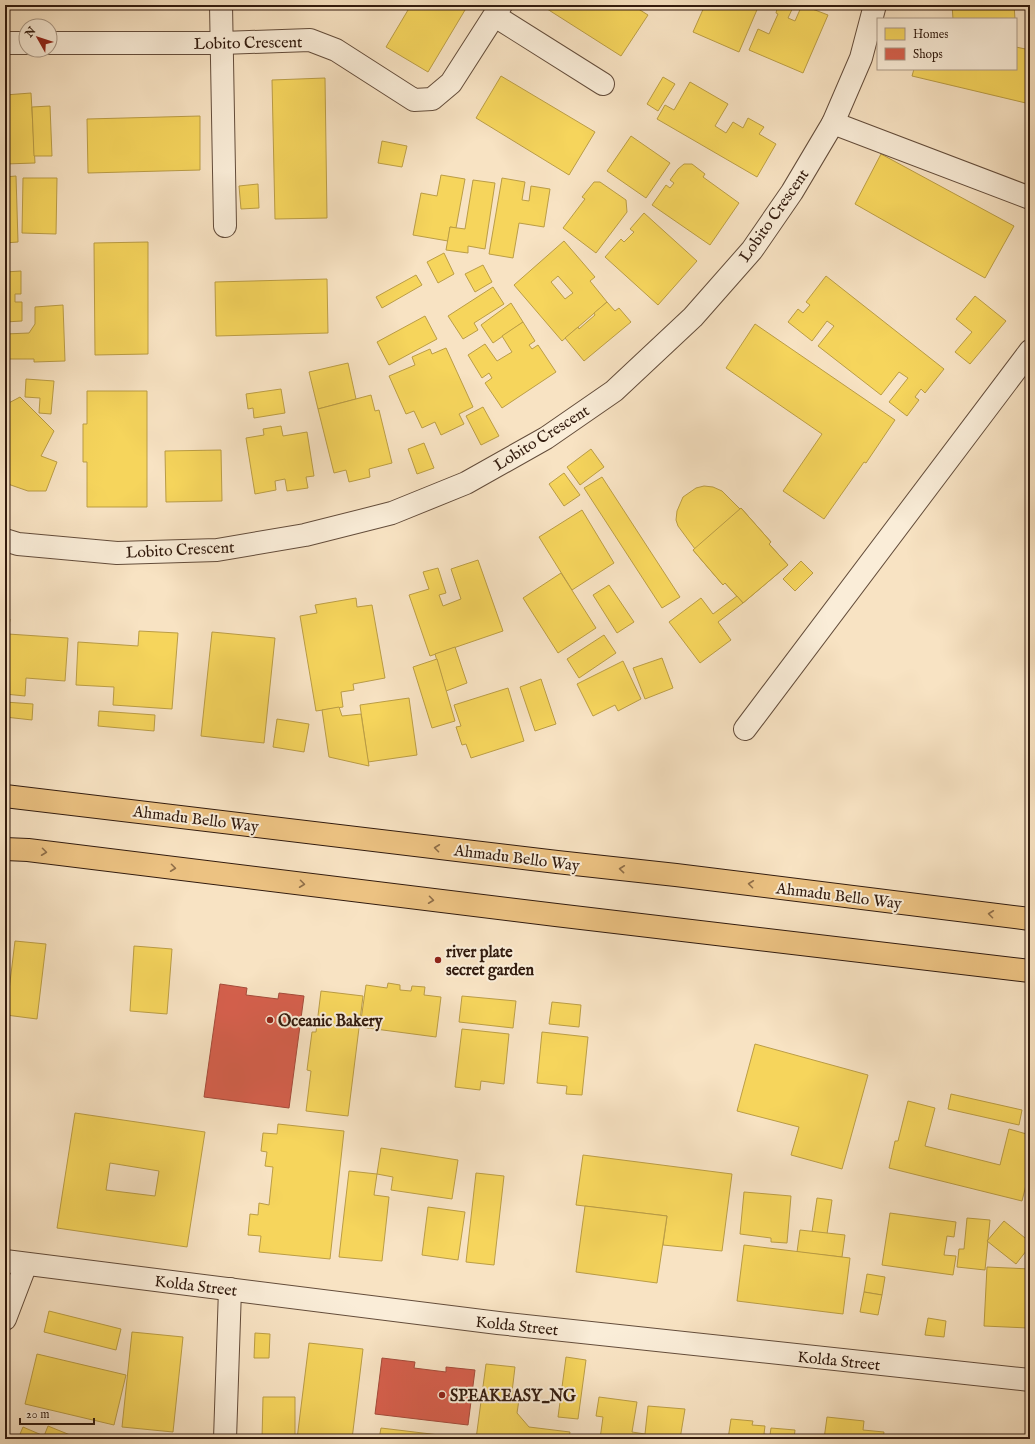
<svg xmlns="http://www.w3.org/2000/svg" width="1035" height="1444" font-family="'IM FELL English',serif">
<style>
.homes{fill:#f6d55c;stroke:#bb9d45;fill-rule:evenodd}
.shops{fill:#d6604d;stroke:#a54b3a}
.lines{fill:none;stroke-linecap:round;stroke-linejoin:round}
.minor-casing{stroke:#644d3b;stroke-width:24}
.primary-casing{stroke:#321b0e;stroke-width:24}
.minor{stroke:#faedd8;stroke-width:22}
.primary{stroke:#ecc282;stroke-width:22}
.oneway{stroke:#8f6e48}
.poi-dot{fill:#8f2418;stroke:#faedd8;stroke-width:1.5}
.labels{text-anchor:middle;stroke-width:4;stroke-linejoin:round;paint-order:stroke}
.street-label{font-size:16px;fill:#321b0e;stroke:#faedd8}
.poi-label{font-size:16px;font-weight:bold;fill:#321b0e;stroke:#faedd8;text-anchor:start}
</style>
<rect width="100%" height="100%" fill="#f8e3c3"/>
<filter id="stains"><feTurbulence type="fractalNoise" baseFrequency=".005" numOctaves="4"/><feColorMatrix values="0 0 0 0 .2 0 0 0 0 .09 0 0 0 0 .02 0 0 0 .5 -.17"/></filter>
<radialGradient id="worn" r=".72"><stop offset=".6" stop-color="#630" stop-opacity="0"/><stop offset="1" stop-color="#630" stop-opacity=".3"/></radialGradient>
<g class="homes">
<polygon points="14,5 43,5 43,7 13,6"/>
<polygon points="411,5 468,5 428,72 386,47"/>
<polygon points="545,5 632,5 648,15 621,56 544,7"/>
<polygon points="705,5 759,5 739,52 693,32"/>
<polygon points="777,5 794,5 788,18 795,21 802,5 828,15 803,73 749,50 758,29 769,34 778,14 776,13 778,5"/>
<polygon points="952,5 1014,5 1015,19 953,19"/>
<polygon points="1016,47 1030,50 1030,104 912,76 914,69 1016,69"/>
<polygon points="501,76 595,132 569,175 476,118"/>
<polygon points="663,77 675,84 658,111 647,104"/>
<polygon points="325,78 327,218 275,219 272,80"/>
<polygon points="690,82 728,104 715,126 726,133 733,122 743,128 748,118 764,127 759,134 776,144 757,177 657,119 665,105 674,110"/>
<polygon points="31,93 35,163 5,164 5,95"/>
<polygon points="50,106 52,156 34,156 32,107"/>
<polygon points="200,116 200,170 88,173 87,119"/>
<polygon points="631,136 670,163 646,198 607,171"/>
<polygon points="382,141 407,146 402,167 378,163"/>
<polygon points="881,154 1014,226 985,278 855,204"/>
<polygon points="684,164 692,164 705,174 703,177 739,203 710,245 652,205 666,185 670,188 674,183 670,180 678,169"/>
<polygon points="441,175 465,179 456,228 450,227 448,241 413,235 421,193 437,196"/>
<polygon points="16,176 18,242 5,243 5,177"/>
<polygon points="23,178 57,178 56,234 22,233"/>
<polygon points="502,178 525,182 522,200 529,201 531,186 550,189 544,227 519,223 513,258 489,254"/>
<polygon points="473,180 495,183 485,249 468,246 468,253 446,250 450,227 465,229"/>
<polygon points="594,182 600,182 626,200 627,212 596,253 563,228 585,199 582,197"/>
<polygon points="258,184 259,208 241,209 239,186"/>
<polygon points="644,213 697,261 658,305 605,257 621,239 624,242 634,232 630,229"/>
<path d="M564,241L595,277L590,281L607,302L562,341L514,285ZM558,276L573,293L565,299L551,282Z"/>
<polygon points="148,242 148,354 95,355 94,243"/>
<polygon points="444,253 454,274 438,283 427,262"/>
<polygon points="483,265 492,282 475,292 465,274"/>
<polygon points="21,271 21,294 15,294 15,302 22,302 22,321 5,322 5,272"/>
<polygon points="416,275 422,285 382,308 376,297"/>
<polygon points="826,276 944,369 925,393 921,389 915,397 919,400 907,416 889,402 908,378 899,372 881,395 818,346 834,326 827,321 812,341 788,322 798,309 803,313 810,305 806,302"/>
<polygon points="327,279 328,333 216,336 215,282"/>
<polygon points="493,287 504,304 474,323 478,330 463,339 448,316"/>
<polygon points="975,296 1006,321 970,364 955,352 972,332 956,319"/>
<polygon points="607,302 615,311 619,308 631,322 584,361 565,338 578,327 579,329 595,315 594,313"/>
<polygon points="511,303 523,322 493,343 481,325"/>
<polygon points="63,305 65,361 34,362 34,359 9,359 9,355 5,355 5,334 29,333 35,324 35,307"/>
<polygon points="425,316 437,339 389,365 377,342"/>
<polygon points="523,322 535,341 529,345 532,349 538,345 556,372 502,408 485,383 492,378 489,373 482,378 468,355 485,344 497,361 512,352 502,336"/>
<polygon points="755,324 895,420 866,463 864,462 824,519 783,491 822,434 726,368"/>
<polygon points="446,348 473,407 459,414 464,424 441,435 435,422 422,428 414,411 406,414 389,376 415,365 412,357 430,349 432,354"/>
<polygon points="348,363 356,399 318,409 309,372"/>
<polygon points="26,379 54,381 51,414 39,413 40,398 25,397"/>
<polygon points="281,389 285,413 254,418 253,408 248,409 246,394"/>
<polygon points="87,391 147,391 147,507 87,507 87,462 83,462 83,424 87,424"/>
<polygon points="371,395 375,411 379,410 392,463 369,469 370,477 349,482 346,470 334,473 318,409"/>
<polygon points="20,397 54,431 41,456 57,462 46,491 28,491 5,483 5,405"/>
<polygon points="483,407 499,436 481,445 466,416"/>
<polygon points="281,426 283,436 307,432 314,476 306,477 308,488 287,491 285,479 275,481 276,490 255,494 246,438 264,435 263,429"/>
<polygon points="424,443 434,468 417,474 408,449"/>
<polygon points="591,449 604,467 580,485 567,467"/>
<polygon points="221,450 222,501 166,502 165,451"/>
<polygon points="564,473 580,495 564,506 549,484"/>
<polygon points="602,477 680,597 662,608 584,488"/>
<polygon points="704,486 713,487 722,491 740,509 741,508 771,542 769,544 788,565 743,603 725,583 723,585 693,550 695,549 678,526 676,520 677,511 683,497 696,488"/>
<polygon points="741,508 771,542 769,544 788,565 743,603 725,583 723,585 693,550"/>
<polygon points="582,510 614,563 572,590 539,537"/>
<polygon points="478,560 503,631 430,656 409,595 429,589 423,572 438,568 446,593 439,595 443,606 461,599 451,569"/>
<polygon points="801,561 813,573 795,591 783,579"/>
<polygon points="561,573 596,628 558,653 523,598"/>
<polygon points="609,585 634,622 617,633 593,595"/>
<polygon points="737,596 743,603 718,622 731,640 700,663 669,622 701,598 713,614"/>
<polygon points="356,598 357,607 372,605 385,678 353,684 354,690 341,692 343,707 316,711 300,616 317,613 315,605"/>
<polygon points="5,618 10,619 8,634 68,638 65,681 26,678 25,696 5,694"/>
<polygon points="139,631 178,633 172,709 113,705 114,687 76,685 78,642 138,646"/>
<polygon points="212,632 275,638 264,743 201,736"/>
<polygon points="604,635 616,653 579,678 567,659"/>
<polygon points="455,647 467,683 446,691 435,654"/>
<polygon points="662,658 673,688 645,699 633,668"/>
<polygon points="437,659 455,721 432,728 413,667"/>
<polygon points="623,661 641,699 618,711 615,705 593,716 577,684"/>
<polygon points="541,679 556,724 535,731 520,687"/>
<polygon points="508,688 524,741 471,758 466,744 462,745 456,727 461,726 454,705"/>
<polygon points="409,698 417,755 368,762 360,705"/>
<polygon points="5,702 33,704 32,720 5,717"/>
<polygon points="339,707 342,716 361,714 369,766 329,757 322,710"/>
<polygon points="99,711 155,715 154,731 98,726"/>
<polygon points="277,719 309,724 304,752 273,747"/>
<polygon points="15,941 46,944 37,1019 6,1015"/>
<polygon points="134,946 172,949 167,1014 130,1011"/>
<polygon points="388,983 400,985 400,990 411,991 412,986 425,987 424,995 441,997 436,1037 360,1027 366,985 387,988"/>
<polygon points="321,991 363,996 348,1116 306,1111 311,1071 307,1070 312,1032 316,1032"/>
<polygon points="462,996 516,1001 513,1028 459,1022"/>
<polygon points="552,1002 581,1005 579,1027 549,1024"/>
<polygon points="462,1029 509,1034 504,1084 481,1081 480,1090 455,1087"/>
<polygon points="542,1032 588,1037 582,1095 566,1094 567,1086 537,1083"/>
<polygon points="755,1044 868,1075 842,1169 791,1155 799,1127 737,1111"/>
<polygon points="951,1094 1022,1110 1019,1125 948,1109"/>
<polygon points="908,1101 935,1108 925,1146 1000,1165 1009,1129 1030,1135 1030,1169 1022,1201 889,1168 895,1141 898,1141"/>
<path d="M75,1113L205,1132L187,1247L57,1228ZM110,1163L159,1171L155,1196L106,1190Z"/>
<polygon points="278,1124 344,1131 330,1259 259,1252 261,1236 248,1235 250,1214 258,1215 259,1203 269,1205 273,1167 265,1166 267,1152 261,1151 263,1133 277,1134"/>
<polygon points="381,1148 458,1160 452,1199 391,1190 393,1177 377,1174"/>
<polygon points="583,1155 732,1174 722,1251 663,1245 667,1216 576,1205"/>
<polygon points="349,1171 377,1174 374,1195 389,1197 382,1261 339,1257"/>
<polygon points="476,1173 504,1176 494,1265 466,1262"/>
<polygon points="744,1192 791,1196 787,1243 771,1242 771,1238 740,1234"/>
<polygon points="817,1198 832,1200 827,1234 812,1232"/>
<polygon points="585,1206 667,1216 657,1283 576,1272"/>
<polygon points="428,1207 465,1212 458,1260 422,1255"/>
<polygon points="890,1213 956,1222 954,1237 947,1236 944,1255 956,1256 953,1275 882,1265"/>
<polygon points="967,1218 990,1220 985,1270 957,1267 959,1249 964,1249"/>
<polygon points="1004,1221 1030,1242 1030,1246 1016,1264 987,1241"/>
<polygon points="800,1230 845,1235 842,1257 797,1252"/>
<polygon points="744,1245 850,1258 843,1314 737,1301"/>
<polygon points="987,1267 1030,1269 1028,1328 984,1326"/>
<polygon points="867,1274 885,1277 882,1295 864,1292"/>
<polygon points="864,1292 882,1295 878,1315 860,1312"/>
<polygon points="49,1311 121,1329 116,1350 44,1332"/>
<polygon points="928,1318 946,1321 944,1337 925,1335"/>
<polygon points="132,1332 183,1337 173,1432 122,1427"/>
<polygon points="255,1333 270,1334 269,1358 254,1358"/>
<polygon points="309,1343 363,1349 352,1439 297,1439"/>
<polygon points="37,1354 126,1375 114,1425 25,1404"/>
<polygon points="566,1357 586,1360 578,1419 558,1417"/>
<polygon points="486,1364 515,1367 512,1392 520,1393 517,1413 529,1427 570,1432 569,1439 476,1439"/>
<polygon points="263,1397 295,1397 295,1439 262,1439"/>
<polygon points="599,1397 637,1402 632,1432 645,1434 648,1406 685,1409 680,1439 600,1439 603,1417 596,1416"/>
<polygon points="827,1417 864,1421 863,1430 884,1432 883,1439 824,1439"/>
<polygon points="731,1419 753,1421 752,1425 765,1426 764,1434 770,1435 771,1428 795,1430 794,1439 728,1439"/>
<polygon points="48,1426 80,1439 18,1439 23,1427 44,1436"/>
<polygon points="381,1428 456,1437 456,1439 379,1439"/>
</g>
<g class="shops">
<polygon points="220,984 247,988 246,995 278,999 279,993 304,996 289,1108 204,1097"/>
<polygon points="382,1358 415,1362 414,1368 446,1372 446,1367 475,1370 468,1425 375,1414"/>
</g>
<g class="lines">
<g class="minor-casing">
<g id="minor">
<polyline points="221,5 225,226"/>
<polyline points="495,16 603,84"/>
<polyline points="5,43 26,43"/>
<polyline points="50,43 222,43 310,40 336,50 414,100 432,99 451,83 501,5"/>
<polyline points="833,123 1030,198"/>
<polyline points="5,540 18,544 117,553 217,550 305,535 392,513 466,483 546,438 614,391 693,317 752,250 792,192 833,123 861,58 875,5"/>
<polyline points="745,729 1030,351"/>
<polyline points="5,1261 498,1323 1030,1380"/>
<polyline points="5,1319 26,1264"/>
<polyline points="225,1439 230,1289"/>
</g>
</g>
<g class="primary-casing">
<g id="primary">
<polyline points="5,796 557,862 676,875 1030,919"/>
<polyline points="5,849 28,850 556,915 1030,971"/>
</g>
</g>
<use href="#minor" class="minor"/>
<use href="#primary" class="primary"/>
</g>
<defs><path id="oneway-chevron" d="M-2-3.5L2.5 0L-2 3.5" fill="none" stroke-width="1.6" stroke-linecap="round" stroke-linejoin="round"/></defs>
<g class="oneway">
<use href="#oneway-chevron" transform="translate(437 848) rotate(-173)"/>
<use href="#oneway-chevron" transform="translate(44 852) rotate(7)"/>
<use href="#oneway-chevron" transform="translate(173 868) rotate(7)"/>
<use href="#oneway-chevron" transform="translate(622 869) rotate(-174)"/>
<use href="#oneway-chevron" transform="translate(302 884) rotate(7)"/>
<use href="#oneway-chevron" transform="translate(751 884) rotate(-173)"/>
<use href="#oneway-chevron" transform="translate(431 900) rotate(7)"/>
<use href="#oneway-chevron" transform="translate(991 914) rotate(-173)"/>
</g>
<g class="poi-dot">
<circle cx="438" cy="960" r="4"/>
<circle cx="270" cy="1020" r="4"/>
<circle cx="442" cy="1395" r="4"/>
</g>
<g class="labels">
<g class="street-label">
<text transform="translate(248 42) rotate(-1)" y="6">Lobito Crescent</text>
<text transform="translate(773 215) rotate(-55)" y="6">Lobito Crescent</text>
<text transform="translate(541 437) rotate(-32)" y="6">Lobito Crescent</text>
<text transform="translate(180 549) rotate(-3)" y="6">Lobito Crescent</text>
<text transform="translate(196 818) rotate(7)" y="6">Ahmadu Bello Way</text>
<text transform="translate(517 857) rotate(7)" y="6">Ahmadu Bello Way</text>
<text transform="translate(839 895) rotate(7)" y="6">Ahmadu Bello Way</text>
<text transform="translate(196 1285) rotate(7)" y="6">Kolda Street</text>
<text transform="translate(517 1325) rotate(6)" y="6">Kolda Street</text>
<text transform="translate(839 1360) rotate(6)" y="6">Kolda Street</text>
</g>
<g class="poi-label">
<text x="446" y="957">river plate<tspan x="446" dy="18">secret garden</tspan></text>
<text x="278" y="1026">Oceanic Bakery</text>
<text x="450" y="1401">SPEAKEASY_NG</text>
</g>
</g>
<rect width="1035" height="1444" fill="none" stroke="#f8e3c3" stroke-width="20"/>
<rect x="6" y="6" width="1023" height="1432" fill="none" stroke="#321b0e" stroke-width="2"/>
<rect x="10" y="10" width="1015" height="1424" fill="none" stroke="#321b0e"/>
<rect x="877" y="18" width="140" height="52" fill="#faedd8" stroke="#aa9987"/>
<rect x="885" y="28" width="20" height="12" fill="#f6d55c" stroke="#aa9987"/>
<text x="913" y="38" font-size="12" fill="#321b0e">Homes</text>
<rect x="885" y="48" width="20" height="12" fill="#d6604d" stroke="#aa9987"/>
<text x="913" y="58" font-size="12" fill="#321b0e">Shops</text>
<g transform="translate(38 38) rotate(309)"><circle r="19" fill="#faedd8" stroke="#aa9987"/>
<path d="M0-3L7 15L0 10L-7 15Z" fill="#8f2418"/>
<text y="-6" font-size="11" font-weight="bold" text-anchor="middle" fill="#321b0e">N</text>
</g>
<path d="M20 1418v6h74v-6" fill="none" stroke="#321b0e" stroke-width="2"/>
<text x="26" y="1418" font-size="12" fill="#321b0e" stroke="#faedd8" stroke-width="3" paint-order="stroke">20 m</text>
<rect width="100%" height="100%" filter="url(#stains)"/>
<rect width="100%" height="100%" fill="url(#worn)"/>
</svg>
